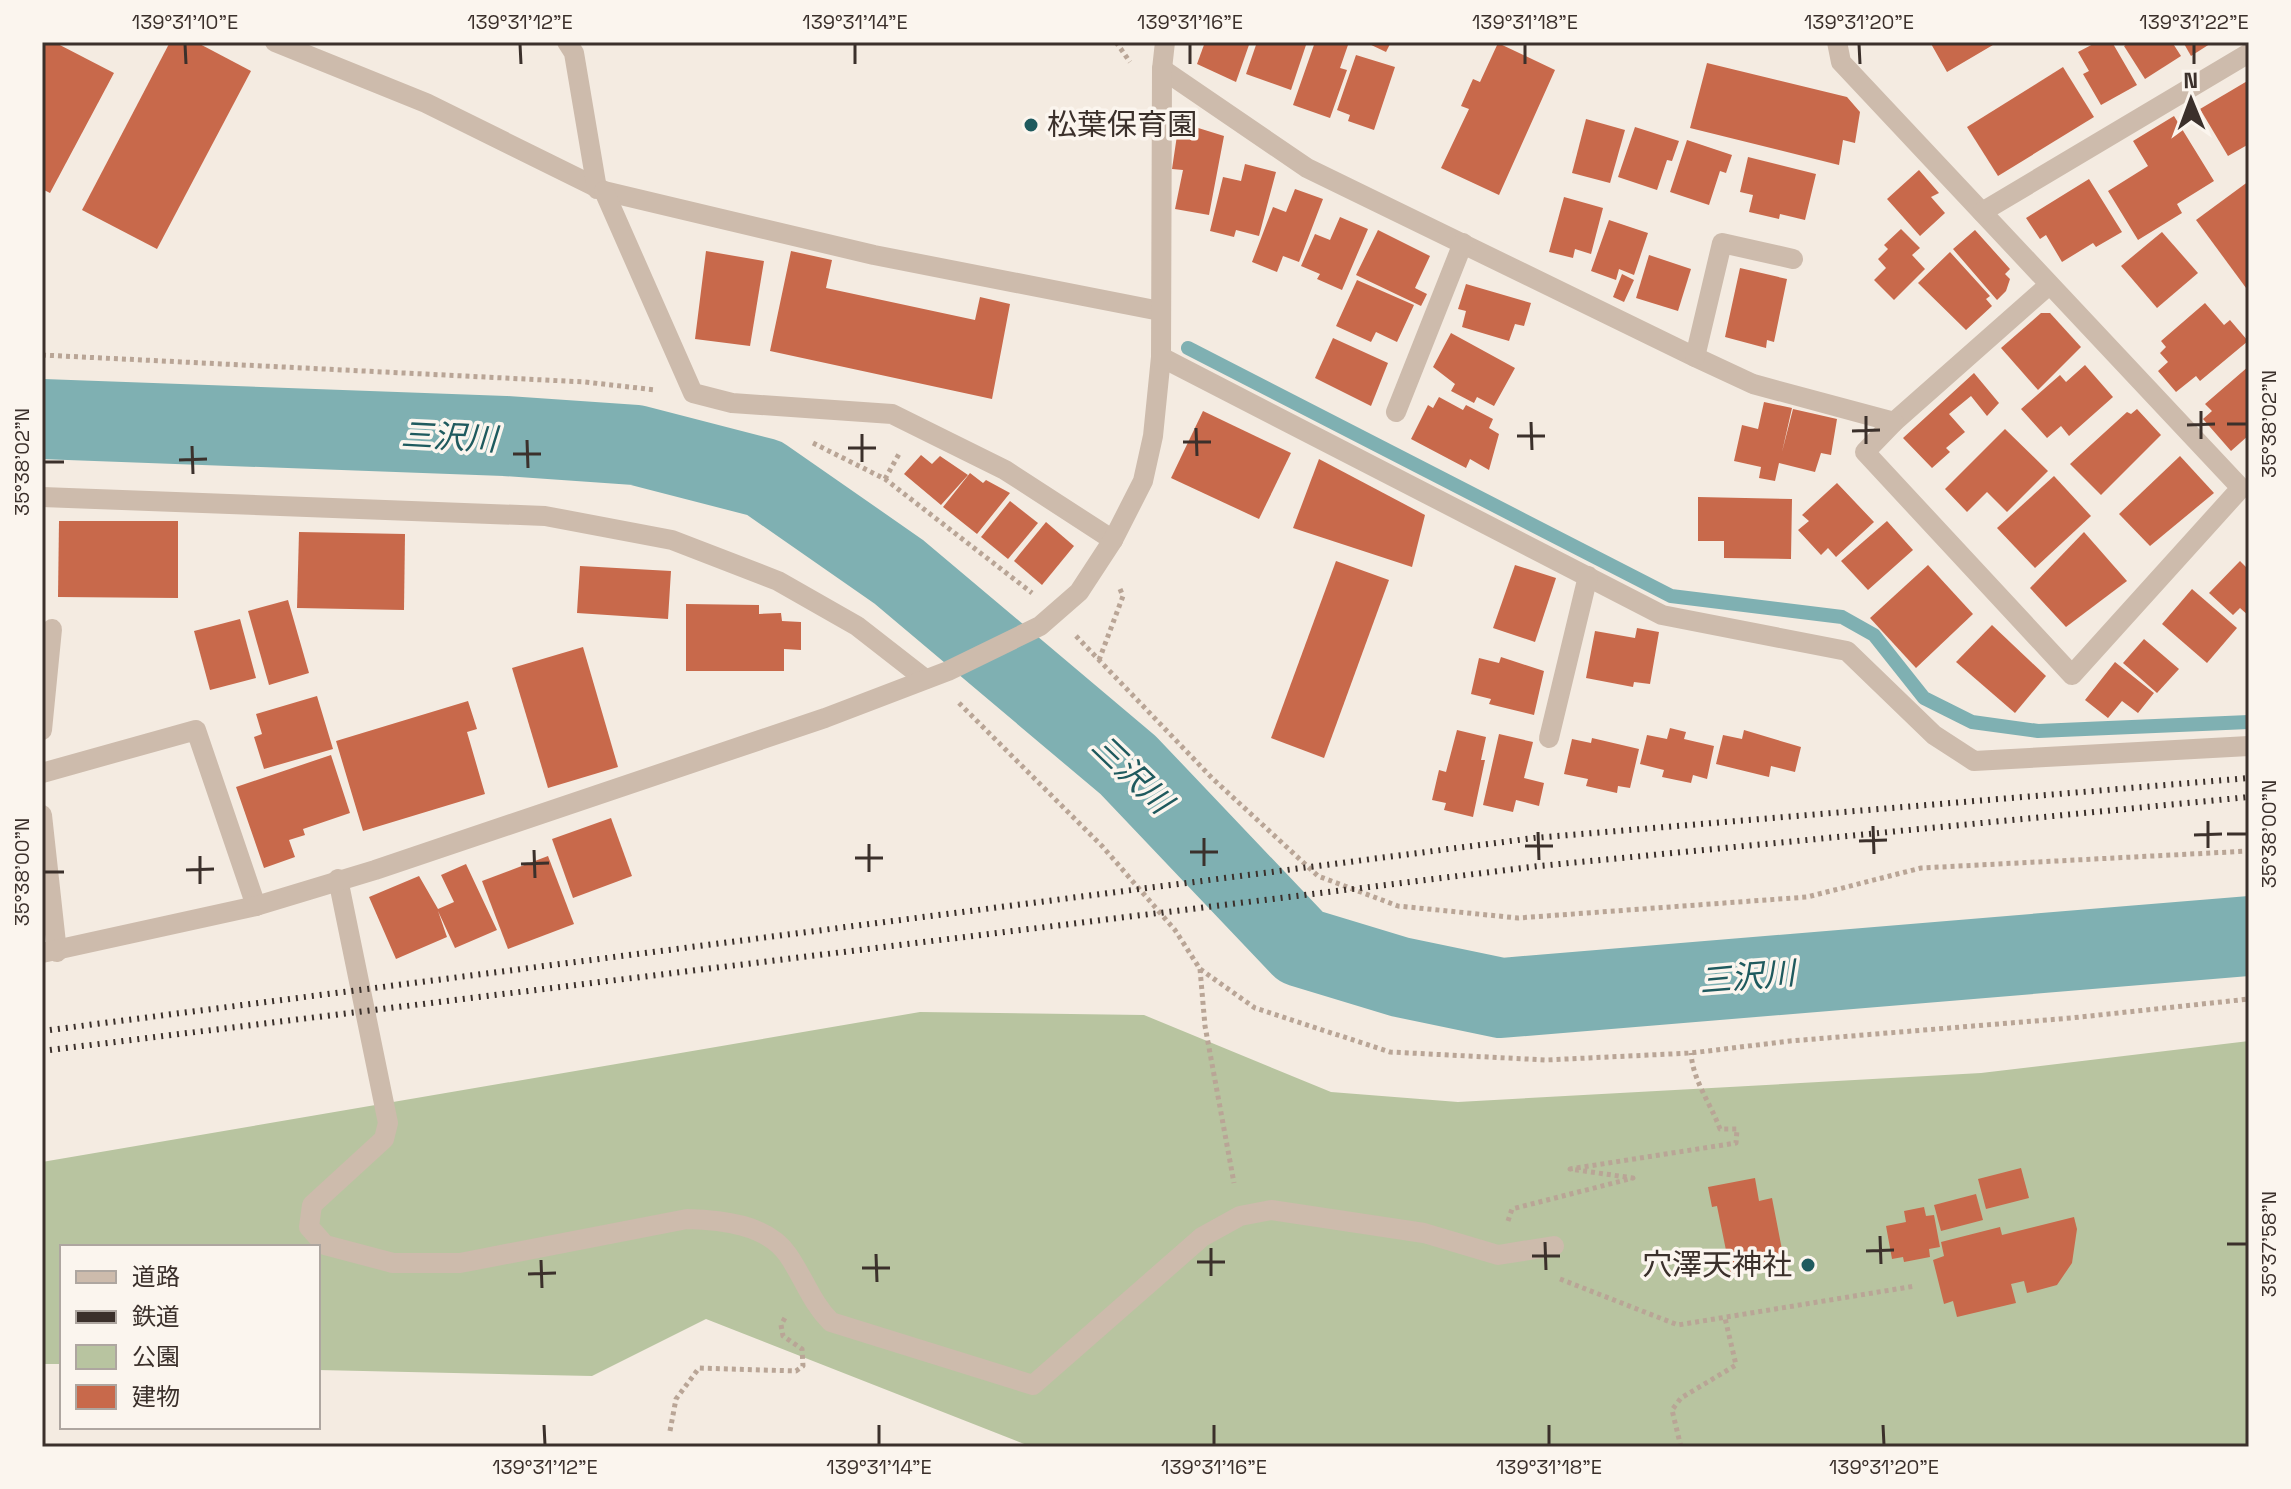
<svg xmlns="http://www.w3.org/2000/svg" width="2291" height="1489" font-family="'Space Grotesk','Noto Sans JP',sans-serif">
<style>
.green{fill:#b8c4a0}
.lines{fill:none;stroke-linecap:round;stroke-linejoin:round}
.stream{stroke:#7fb0b2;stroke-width:14}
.river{stroke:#7fb0b2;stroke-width:80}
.building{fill:#c8694b}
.path{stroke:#b9a596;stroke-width:5;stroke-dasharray:4 4;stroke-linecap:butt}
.minor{stroke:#cdbbac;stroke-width:20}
.rail{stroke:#3b302b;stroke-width:6;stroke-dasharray:2 6;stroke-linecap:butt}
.ticks{fill:none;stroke:#3b302b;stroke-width:3}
.poi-dot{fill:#1f5a5e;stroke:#fbf5ee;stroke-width:3}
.labels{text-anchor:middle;stroke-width:7;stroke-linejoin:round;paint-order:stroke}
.poi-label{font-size:30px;fill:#3b302b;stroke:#fbf5ee;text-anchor:start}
.water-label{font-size:32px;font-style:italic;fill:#1f5a5e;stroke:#fbf5ee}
.neatline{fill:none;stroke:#3b302b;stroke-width:3}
.ticks-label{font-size:20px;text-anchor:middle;fill:#3b302b}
</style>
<rect width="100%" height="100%" fill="#f4ebe1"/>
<polygon class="green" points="920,1012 1144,1015 1331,1092 1458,1102 1981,1073 2249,1041 2249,1447 1032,1447 706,1319 592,1376 318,1370 318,1247 62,1247 62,1364 42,1364 42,1162"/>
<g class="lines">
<polyline class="stream" points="1188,348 1671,596 1842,617 1874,635 1924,698 1972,722 2038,731 2249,722"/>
<polyline class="river" points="42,419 505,436 636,445 764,478 899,572 1128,765 1301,947 1400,977 1501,998 2249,936"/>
</g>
<g class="building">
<polygon points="42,42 54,42 114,73 50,193 42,189"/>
<polygon points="170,42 196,42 251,71 157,249 82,210"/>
<polygon points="1205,42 1250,42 1236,82 1197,64"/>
<polygon points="1257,42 1307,42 1291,90 1246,74"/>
<polygon points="1315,42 1348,45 1340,68 1347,70 1330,118 1293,105"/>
<polygon points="1365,42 1391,42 1386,52"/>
<polygon points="1922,42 1998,42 1947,72 1930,42 1924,45"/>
<polygon points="2097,42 2112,42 2137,85 2101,105 2083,74 2089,71 2078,52"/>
<polygon points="2130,42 2172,42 2181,56 2145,79 2124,46"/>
<polygon points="2183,42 2213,42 2191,56"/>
<polygon points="1498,43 1555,70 1499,195 1441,168 1469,109 1461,106 1473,79 1480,82"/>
<polygon points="1356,55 1395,67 1374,130 1348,121 1350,115 1337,110"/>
<polygon points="1707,63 1847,97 1860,112 1855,143 1843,140 1839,165 1690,128"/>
<polygon points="2063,67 2094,117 1998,176 1967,127"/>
<polygon points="2249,80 2249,144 2228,156 2200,109"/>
<polygon points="2174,116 2214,181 2177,204 2182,213 2138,240 2108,191 2148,166 2133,141"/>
<polygon points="1586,119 1625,130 1610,183 1572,173"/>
<polygon points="1179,122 1224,136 1209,215 1175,209 1183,170 1172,169"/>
<polygon points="1635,127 1679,141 1672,161 1667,160 1657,190 1618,177"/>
<polygon points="1687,140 1732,155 1726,173 1720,171 1709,205 1670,192"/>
<polygon points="1748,157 1816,174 1805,220 1780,214 1779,219 1749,212 1753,195 1740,192"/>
<polygon points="1245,164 1276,172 1259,236 1236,230 1234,237 1210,231 1223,177 1241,181"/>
<polygon points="1919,170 1939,193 1931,197 1945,213 1920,236 1887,199"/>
<polygon points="2089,179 2122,232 2096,247 2093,243 2062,262 2046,235 2040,239 2026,218"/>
<polygon points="2249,181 2249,292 2196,220"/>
<polygon points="1295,189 1323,199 1299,262 1283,256 1277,272 1252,262 1273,207 1286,212"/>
<polygon points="1564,197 1603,208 1591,254 1575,249 1573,258 1549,252"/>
<polygon points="1340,217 1368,229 1342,290 1317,279 1320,274 1301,266 1315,234 1330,240"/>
<polygon points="1609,220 1648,233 1634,275 1619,269 1616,280 1591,271"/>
<polygon points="1901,229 1920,248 1912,255 1925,269 1894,300 1874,280 1886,268 1878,259 1888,249 1884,245"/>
<polygon points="1378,230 1430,256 1415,288 1427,294 1421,306 1356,275"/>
<polygon points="1975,230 2010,269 2005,274 2010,279 2006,291 1997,300 1953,249"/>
<polygon points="2162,232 2198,273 2157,308 2121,266"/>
<polygon points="706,251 764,261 750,346 695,339"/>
<polygon points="791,251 832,260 826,288 975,320 980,297 1010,304 992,399 770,351"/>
<polygon points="1950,252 1990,296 1986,299 1992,306 1966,330 1918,283"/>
<polygon points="1649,255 1691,269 1678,311 1636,298"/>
<polygon points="1740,268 1787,279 1774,342 1767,340 1766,348 1725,337"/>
<polygon points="1622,274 1634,280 1624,302 1613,297"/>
<polygon points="1357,280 1414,305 1397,342 1376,332 1371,342 1336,326"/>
<polygon points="1466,284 1531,303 1524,326 1515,324 1509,341 1462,327 1466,311 1458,309"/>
<polygon points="2205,303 2224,325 2230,320 2248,341 2200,381 2196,376 2176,392 2158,371 2168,362 2160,353 2166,347 2161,341"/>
<polygon points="2041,313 2050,313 2081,347 2038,390 2001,348"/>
<polygon points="1451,333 1515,368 1494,406 1477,397 1474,403 1451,391 1455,384 1433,367"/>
<polygon points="1333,338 1388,363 1371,406 1315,378"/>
<polygon points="2085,365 2113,397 2069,436 2061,426 2047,438 2021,409 2060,375 2066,382"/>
<polygon points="2249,366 2249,435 2231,451 2203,419 2212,411 2205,404"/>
<polygon points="1974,373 1999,403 1987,416 1971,396 1949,414 1965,432 1946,448 1950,452 1932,468 1903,438"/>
<polygon points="1439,397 1463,410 1466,405 1493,419 1489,428 1499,434 1489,470 1470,459 1466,468 1411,439 1428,405 1433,408"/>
<polygon points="1764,402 1792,408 1782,452 1793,409 1837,419 1831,455 1821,453 1815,472 1779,463 1775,481 1759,478 1761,467 1734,461 1742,425 1758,429"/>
<polygon points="2137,409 2161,435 2101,495 2070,464 2127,412 2131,414"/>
<polygon points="1203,411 1291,453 1259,519 1171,478"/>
<polygon points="2005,429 2048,471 2007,512 1987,492 1967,512 1945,489"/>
<polygon points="921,455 932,464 940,456 968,475 941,505 904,474"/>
<polygon points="2180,456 2214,493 2150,546 2119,514"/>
<polygon points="1319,459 1425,515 1412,567 1293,528"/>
<polygon points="970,473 983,483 986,480 1010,493 977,534 943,507"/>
<polygon points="2054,476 2091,516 2035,568 1997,528"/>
<polygon points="1837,483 1874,522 1836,557 1828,548 1821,555 1798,530 1809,521 1802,515"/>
<polygon points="1698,497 1792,499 1791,559 1724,558 1724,541 1698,541"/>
<polygon points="1010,501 1038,523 1008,559 981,537"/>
<polygon points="59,521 178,521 178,598 58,597"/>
<polygon points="1887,521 1913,550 1868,590 1841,561"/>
<polygon points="1046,522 1074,546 1042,585 1014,561"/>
<polygon points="299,532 405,534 404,610 297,608"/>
<polygon points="2084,532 2127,581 2066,627 2030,588"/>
<polygon points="1336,561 1389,580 1324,758 1271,738"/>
<polygon points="2240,561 2249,570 2249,616 2240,608 2233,615 2209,593"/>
<polygon points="1515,565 1556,578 1535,642 1493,628"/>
<polygon points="1928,565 1973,614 1916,668 1870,618"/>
<polygon points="580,566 671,571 668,619 577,613"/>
<polygon points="2192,589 2237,628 2207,663 2162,624"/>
<polygon points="288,600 309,673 269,685 248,611"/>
<polygon points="686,604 759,605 759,614 781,613 782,621 801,622 801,650 784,649 784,671 686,671"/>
<polygon points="240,619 256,678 210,690 194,631"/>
<polygon points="1992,625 2046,676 2015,713 1956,662"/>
<polygon points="1637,628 1659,632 1650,684 1634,682 1633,687 1586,678 1595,631 1635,638"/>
<polygon points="2144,639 2179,669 2157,693 2123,663"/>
<polygon points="583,647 618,767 548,788 512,668"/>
<polygon points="1501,657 1544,671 1534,715 1489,704 1491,699 1471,694 1479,658 1499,663"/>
<polygon points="2115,662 2154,693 2138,713 2122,701 2108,718 2085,700"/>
<polygon points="317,696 333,749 264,769 254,737 262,734 256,714"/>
<polygon points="468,701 477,729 467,732 485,794 363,831 336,741"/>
<polygon points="1670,728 1686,732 1684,739 1714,746 1707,779 1693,775 1691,783 1662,777 1664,770 1640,764 1647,735 1667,739"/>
<polygon points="1457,730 1486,737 1481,760 1485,760 1473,817 1444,810 1446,803 1432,800 1439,770 1446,772"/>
<polygon points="1744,730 1801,747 1795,772 1771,766 1769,777 1716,764 1723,735 1742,739"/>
<polygon points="1499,734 1533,742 1524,778 1544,783 1539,806 1516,800 1513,812 1483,805"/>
<polygon points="1592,738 1639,749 1630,788 1618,786 1617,793 1586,786 1588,779 1564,774 1572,739 1591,743"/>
<polygon points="331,755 350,813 303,829 305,835 289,840 295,857 264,868 236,787"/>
<polygon points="611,818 632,876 573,898 552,839"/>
<polygon points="548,856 574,924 508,949 482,881"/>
<polygon points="466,864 497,930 455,948 438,911 447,937 396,959 369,897 419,876 438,909 454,902 441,875"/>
<polygon points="2021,1168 2029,1198 1986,1209 1978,1179"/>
<polygon points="1755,1178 1759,1201 1772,1198 1785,1265 1731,1275 1717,1206 1712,1207 1708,1187"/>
<polygon points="1976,1194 1983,1220 1941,1231 1934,1205"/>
<polygon points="1924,1207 1926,1216 1934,1215 1940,1247 1929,1249 1930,1257 1904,1262 1903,1257 1892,1259 1886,1226 1906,1222 1904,1211"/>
<polygon points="2074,1217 2077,1229 2072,1263 2057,1285 2027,1293 2024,1281 2011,1284 2016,1303 1957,1317 1953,1301 1944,1304 1933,1260 1944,1256 1941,1242 2000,1227 2002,1235"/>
</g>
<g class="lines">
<g class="path">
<polyline points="1116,42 1130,62"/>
<polyline points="42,355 585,382 656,390"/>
<polyline points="813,443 885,479 1032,593"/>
<polyline points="885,479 899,454"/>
<polyline points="1076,636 1212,778 1318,876 1398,906 1518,918 1807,897 1921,868 2249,851"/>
<polyline points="1099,660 1123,596 1120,589"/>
<polyline points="959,703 1102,846 1175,930 1200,969 1255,1008 1390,1052 1546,1060 1691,1053 1790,1041 2071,1018 2249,999"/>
<polyline points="1200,969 1205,1026 1234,1183"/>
<path d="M1508,1221L1512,1209L1633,1178L1570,1169L1736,1143L1737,1129H1720C1710,1102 1693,1081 1691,1053"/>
<polyline points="1560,1279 1678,1325 1915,1286"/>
<polyline points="670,1431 676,1399 699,1368 796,1371 803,1366 802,1349 783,1336 781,1325 786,1316"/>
<polyline points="1681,1447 1672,1410 1681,1398 1736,1365 1725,1318"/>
</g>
<g class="minor">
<polyline points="275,42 426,103 604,191 874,255 1160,311"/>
<polyline points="567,42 574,53 597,189"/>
<polyline points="1837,42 1841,62 2241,488 2072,675 1865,452 1894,422 2049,285"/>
<polyline points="1162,69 1307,168 1695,357 1753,384 1894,422"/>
<polyline points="604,191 693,393 732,403 892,414 1005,470 1113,540"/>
<polyline points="1982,212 2249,53"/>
<polyline points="1161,357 1662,615 1847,651 1934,735 1974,761 2249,746"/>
<polyline points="1695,357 1722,243 1793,259"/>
<polyline points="1396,412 1463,243"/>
<polyline points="42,497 545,516 672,540 778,581 857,626 925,679"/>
<polyline points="42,730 52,629"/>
<polyline points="1549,738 1588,576"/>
<polyline points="42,773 196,730 256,906"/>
<polyline points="42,815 57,952"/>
<path d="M338,879L388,1123L384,1139L312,1205L309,1227L325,1245L393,1263H460L687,1219C721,1220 767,1224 788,1255C804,1278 811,1302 831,1322L1033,1385L1202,1237L1240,1216L1271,1210L1424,1233L1498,1255L1554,1246"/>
<polyline points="42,953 256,906 375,870 825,718 948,671 1040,626 1079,592 1113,540 1143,481 1153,436 1161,357 1162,69 1165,42"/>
</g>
<g class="rail">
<polyline points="42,1031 1534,838 2249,778"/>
<polyline points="42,1051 1539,866 2249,797"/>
</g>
</g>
<path class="ticks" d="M185,44L186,64M520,44L521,64M855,44V64M1190,44V64M1525,44V64M1859,44L1860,64M2194,44V64M2201,411V439M1866,416V444M1531,422L1532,450M2227,424H2247M2187,425L2215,424M1196,428L1197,456M1852,431L1880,430M862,434V462M1517,436H1545M527,440L528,468M1183,442H1211M192,446L193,474M848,448H876M513,454H541M179,460L207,459M44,462H64M2208,821V848M1873,826L1874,854M1538,832L1539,860M2227,834H2247M2194,835L2222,834M1204,838V866M1859,841L1887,840M869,844V872M1525,846H1553M534,850L535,878M1190,852H1218M200,856V884M855,858H883M521,864L549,863M186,870L214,869M44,872H64M1880,1236L1881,1264M1545,1242L1546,1270M2227,1244H2247M1211,1248V1276M1866,1251L1894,1250M876,1254L877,1282M1532,1256H1560M541,1260L542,1288M1197,1262H1225M862,1268H890M528,1274L556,1273M544,1425L545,1445M879,1425V1445M1214,1425V1445M1549,1425V1445M1883,1425L1884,1445"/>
<g class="poi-dot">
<circle cx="1031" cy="125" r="8"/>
<circle cx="1808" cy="1265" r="8"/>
</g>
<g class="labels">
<g class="poi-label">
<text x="1047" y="135">松葉保育園</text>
<text x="1792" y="1275" text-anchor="end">穴澤天神社</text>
</g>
<g class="water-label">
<text transform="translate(449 437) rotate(3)" y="11">三沢川</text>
<text transform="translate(1132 774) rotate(44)" y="11">三沢川</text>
<text transform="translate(1747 977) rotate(-5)" y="11">三沢川</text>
</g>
</g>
<rect width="2291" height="1489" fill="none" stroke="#fbf5ee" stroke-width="88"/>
<rect x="60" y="1245" width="260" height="184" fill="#fbf5ee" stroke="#aea6a0" stroke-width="2"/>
<rect x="76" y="1271" width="40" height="12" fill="#cdbbac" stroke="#aea6a0" stroke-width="2"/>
<text x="132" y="1285" font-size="24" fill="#3b302b">道路</text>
<rect x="76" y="1311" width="40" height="12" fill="#3b302b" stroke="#aea6a0" stroke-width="2"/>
<text x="132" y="1325" font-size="24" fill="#3b302b">鉄道</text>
<rect x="76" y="1345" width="40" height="24" fill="#b8c4a0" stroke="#aea6a0" stroke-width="2"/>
<text x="132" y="1365" font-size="24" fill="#3b302b">公園</text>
<rect x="76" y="1385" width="40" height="24" fill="#c8694b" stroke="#aea6a0" stroke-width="2"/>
<text x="132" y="1405" font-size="24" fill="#3b302b">建物</text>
<g transform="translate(2191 100) rotate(359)" stroke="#fbf5ee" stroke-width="6" paint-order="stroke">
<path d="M0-6L14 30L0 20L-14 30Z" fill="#3b302b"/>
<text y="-12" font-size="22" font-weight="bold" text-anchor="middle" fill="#3b302b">N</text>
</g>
<rect x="44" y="44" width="2203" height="1401" class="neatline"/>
<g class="ticks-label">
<text x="185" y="29">139°31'10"E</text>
<text x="520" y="29">139°31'12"E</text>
<text x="855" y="29">139°31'14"E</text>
<text x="1190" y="29">139°31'16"E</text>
<text x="1525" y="29">139°31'18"E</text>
<text x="1859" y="29">139°31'20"E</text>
<text x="2194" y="29">139°31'22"E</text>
<text transform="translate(2269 424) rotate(-90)" y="7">35°38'02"N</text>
<text transform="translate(22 462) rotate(-90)" y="7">35°38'02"N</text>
<text transform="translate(2269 834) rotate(-90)" y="7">35°38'00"N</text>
<text transform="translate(22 872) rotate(-90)" y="7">35°38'00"N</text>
<text transform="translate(2269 1244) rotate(-90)" y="7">35°37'58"N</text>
<text x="545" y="1474">139°31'12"E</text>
<text x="879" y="1474">139°31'14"E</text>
<text x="1214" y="1474">139°31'16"E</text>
<text x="1549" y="1474">139°31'18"E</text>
<text x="1884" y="1474">139°31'20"E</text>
</g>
</svg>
